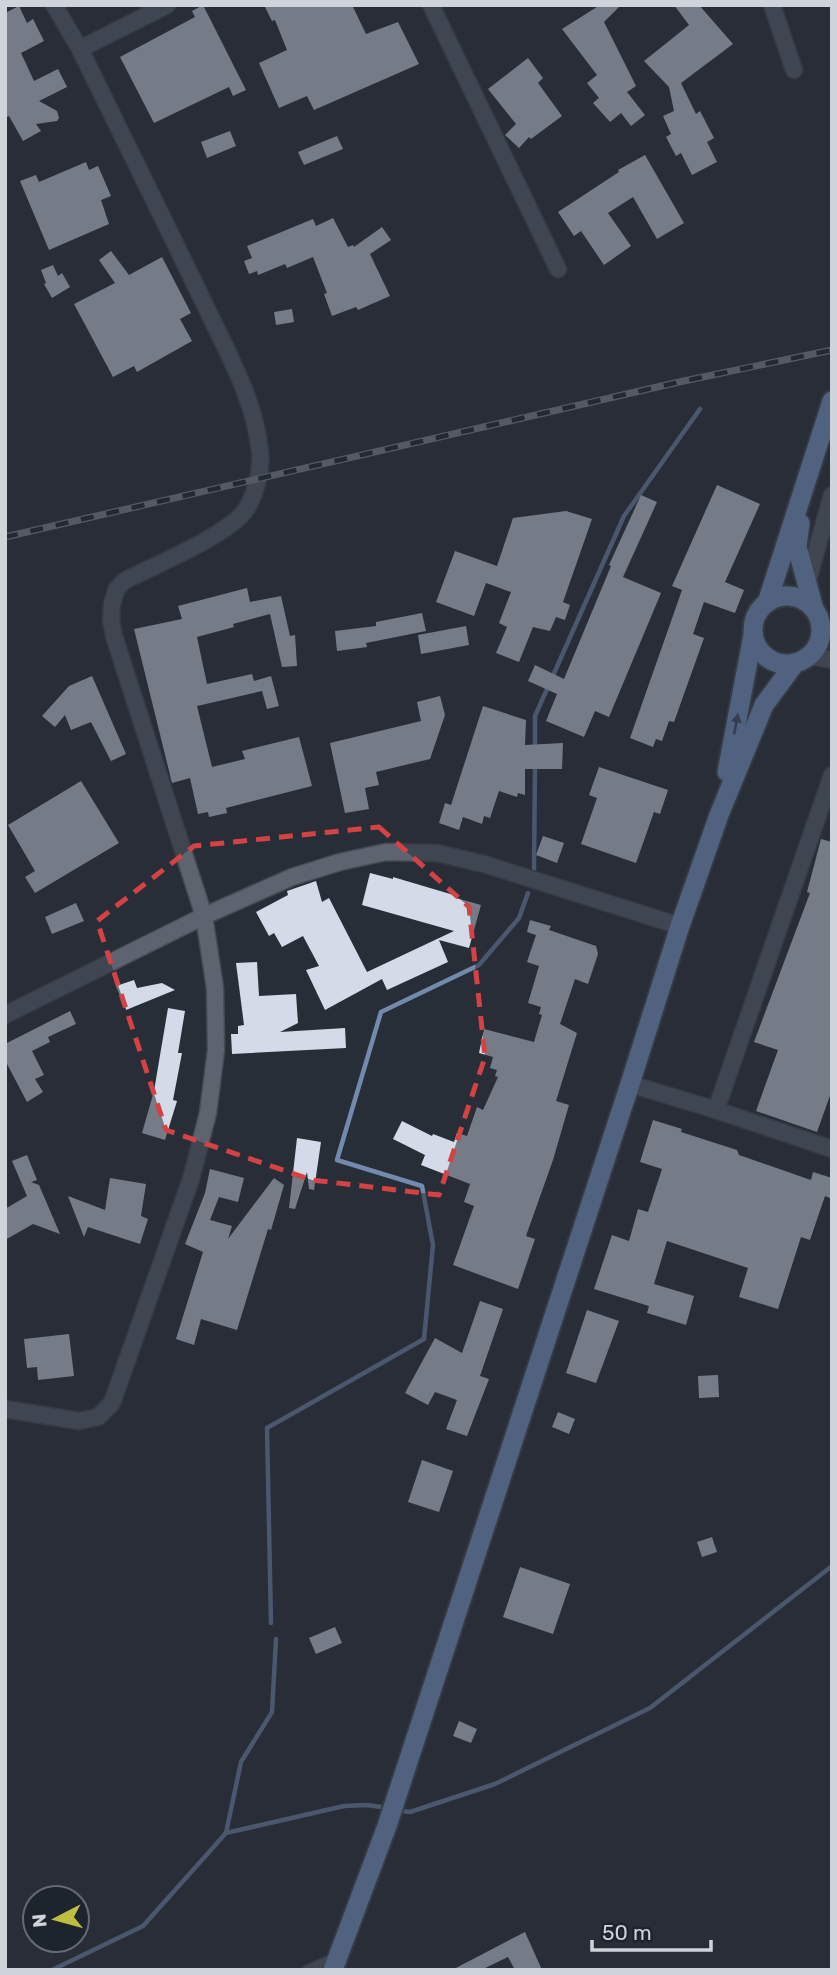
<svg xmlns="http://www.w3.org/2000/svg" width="837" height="1975" font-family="Rubik,sans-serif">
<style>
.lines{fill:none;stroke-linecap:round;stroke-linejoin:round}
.stream{stroke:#738aaf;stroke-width:4.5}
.building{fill:#d3dbe8}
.service-casing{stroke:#454b53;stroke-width:11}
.minor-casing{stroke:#454b53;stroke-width:19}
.trunk-casing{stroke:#454b53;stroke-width:23}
.service{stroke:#5d6470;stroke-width:8}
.minor{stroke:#5d6470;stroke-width:16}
.trunk{stroke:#80a2d6;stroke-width:19}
.rail-casing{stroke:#898f97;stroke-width:7}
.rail{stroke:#1e242e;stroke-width:4.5;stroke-dasharray:13;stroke-linecap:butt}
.oneway{fill:#455671}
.marked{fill:none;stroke:#d54243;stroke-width:5;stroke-dasharray:14 9;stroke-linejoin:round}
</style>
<rect width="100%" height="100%" fill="#282e38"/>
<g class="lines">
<g class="stream">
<polyline points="535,749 535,716 624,516 700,409"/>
<polyline points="534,869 535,765"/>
<polyline points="271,1623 267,1428 424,1339 433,1245 422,1186 337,1160 381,1012 479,965 519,918 528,893"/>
<polyline points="396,1810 410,1812 495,1784 650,1708 832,1566"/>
<polyline points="226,1833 241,1762 272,1712 276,1639"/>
<polyline points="52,1970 143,1926 226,1833 344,1806 367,1805 388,1808"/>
</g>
</g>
<g class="building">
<polygon points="203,5 246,90 233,96 229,87 154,123 120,57 195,17 192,11"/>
<polygon points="264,5 352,5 366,34 398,22 419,64 314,110 307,96 279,108 259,63 287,50 275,20 272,21"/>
<polygon points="600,5 621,5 604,22 636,86 627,92 645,115 631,126 621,113 610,122 593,103 599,98 587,83 597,75 562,29"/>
<polygon points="674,5 699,5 733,44 681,83 696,114 700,111 714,138 707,142 717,162 692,175 681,153 676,156 666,137 671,134 663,116 674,111 669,87 644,61 689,25"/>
<polygon points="19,6 27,23 33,19 44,41 21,53 34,81 58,69 67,87 39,101 57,111 59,118 57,121 36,124 41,131 23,141 9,116 5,118 5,13"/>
<polygon points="528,58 543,78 538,83 562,116 531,139 529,137 519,148 505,135 516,124 488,89"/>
<polygon points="230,131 236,146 207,158 201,142"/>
<polygon points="337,136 343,149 304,165 298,152"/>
<polygon points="645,155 684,223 657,239 633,197 608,213 631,246 604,265 581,231 574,236 558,212 619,172 618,170"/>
<polygon points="86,162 89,170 98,166 111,196 101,200 109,224 49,250 20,181 36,175 39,182"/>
<polygon points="333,218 348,247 353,245 354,247 382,227 391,240 370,254 390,296 358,310 356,307 332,316 324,294 327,293 313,257 287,268 285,264 258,275 257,271 249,274 244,261 252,258 247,246 313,219 316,226"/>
<polygon points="111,251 129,275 162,257 191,313 180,319 192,341 137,372 134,366 113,377 74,304 115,283 99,260"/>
<polygon points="53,265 58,276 62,273 70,287 52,298 44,284 46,283 41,270"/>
<polygon points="292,309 294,322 276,325 274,312"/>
<polygon points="717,485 760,504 725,582 744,590 735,613 704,602 693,634 704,638 674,722 669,721 662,741 656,739 653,747 630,738 682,590 672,586"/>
<polygon points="641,495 657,502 623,577 661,593 609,717 595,711 584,737 546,721 557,694 528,681 535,665 564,679 611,566 609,565"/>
<polygon points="566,511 592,519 563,602 570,605 565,620 556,617 550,631 533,627 519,662 496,653 507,627 499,623 511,592 486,583 474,616 436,602 455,551 497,566 513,518"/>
<polygon points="247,588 250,602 281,596 290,636 295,635 297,666 282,667 270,614 233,624 234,627 197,637 207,684 252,674 254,681 271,676 279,706 267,709 262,691 197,706 212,767 245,759 242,751 299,737 312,786 226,808 227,813 209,817 208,812 198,814 190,778 172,783 134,629 182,619 178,606"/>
<polygon points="422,613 426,631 366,643 367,647 337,651 335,631 376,626 376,622"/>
<polygon points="466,626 469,645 421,654 418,635"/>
<polygon points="92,676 126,754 111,761 91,722 71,730 65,715 55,727 42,716 69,686"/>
<polygon points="440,696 445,715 430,759 376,772 379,785 365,788 369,809 345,813 330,743 421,721 417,702"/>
<polygon points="483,706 526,720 525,745 563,743 562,769 525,769 525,795 518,793 517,797 499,791 490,818 484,816 482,824 463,817 459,830 439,823 445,803 451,805"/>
<polygon points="599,767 668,790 660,814 654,812 636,863 581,844 597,798 589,795"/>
<polygon points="81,781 119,843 35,893 25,877 35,871 8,825"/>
<polygon points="543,836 564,843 557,863 536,855"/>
<polygon points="821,839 832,842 832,1090 817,1132 756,1111 778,1050 754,1042 810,893 807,892"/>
<polygon points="370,873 393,879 393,877 457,896 456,898 481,905 469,948 439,940 448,962 387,990 382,979 325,1010 306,970 319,966 303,936 282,947 274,933 269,936 256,912 288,895 287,891 316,881 322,902 329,898 367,972 454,931 362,905"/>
<polygon points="76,903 84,921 52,934 45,917"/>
<polygon points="530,920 551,926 549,930 596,946 598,954 588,984 575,979 560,1024 577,1033 556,1101 569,1105 553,1160 526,1236 535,1239 518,1289 453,1265 474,1206 464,1202 470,1184 421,1165 425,1155 393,1139 402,1121 432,1136 433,1134 454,1142 457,1133 467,1136 477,1107 483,1110 498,1077 495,1076 497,1070 490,1068 493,1057 479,1053 484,1029 534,1042 542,1015 539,1014 541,1007 528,1003 539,966 527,962 536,935 527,932"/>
<polygon points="257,962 259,996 296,994 298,1023 280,1032 345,1028 346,1048 232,1054 231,1034 238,1034 238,1026 244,1025 236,963"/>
<polygon points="134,980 137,988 162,983 175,990 126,1010 116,986"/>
<polygon points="168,1008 185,1011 178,1053 182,1053 173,1100 177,1101 165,1140 142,1133 154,1091"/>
<polygon points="70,1011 76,1024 48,1037 50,1042 32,1051 44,1075 35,1079 43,1092 27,1102 5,1060 5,1044"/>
<polygon points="653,1120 682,1129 681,1132 737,1150 739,1155 811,1180 813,1172 832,1178 832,1199 825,1196 810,1240 801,1237 778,1309 739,1297 748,1268 667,1241 654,1284 694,1296 686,1325 647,1313 649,1306 594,1289 612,1235 629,1241 638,1209 648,1212 662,1169 640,1162"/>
<polygon points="297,1138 321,1142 314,1190 309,1189 307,1172 295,1209 289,1208"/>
<polygon points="27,1155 37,1180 31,1182 39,1185 60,1234 33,1224 5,1240 5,1209 27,1196 12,1161"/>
<polygon points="210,1169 244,1178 238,1202 219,1197 210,1220 232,1226 228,1239 274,1178 284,1185 271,1230 268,1229 237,1330 201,1319 194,1345 176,1339 203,1252 185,1244 205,1193"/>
<polygon points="110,1178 146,1184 141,1216 148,1219 140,1244 88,1227 84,1237 68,1196 105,1210"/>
<polygon points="480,1301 503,1309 480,1376 489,1379 467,1436 446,1429 457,1400 435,1392 428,1405 405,1393 435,1338 462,1353"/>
<polygon points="587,1310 619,1321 596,1383 566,1373"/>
<polygon points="69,1334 74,1376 38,1380 37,1367 27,1368 24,1339"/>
<polygon points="718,1375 719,1397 699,1398 698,1376"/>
<polygon points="558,1412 575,1419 569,1434 552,1427"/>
<polygon points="422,1460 453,1471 439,1512 408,1502"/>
<polygon points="712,1537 717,1552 702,1557 697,1542"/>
<polygon points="520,1567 570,1584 553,1634 503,1617"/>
<polygon points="335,1627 342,1643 316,1654 309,1638"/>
<polygon points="459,1721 477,1729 471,1743 453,1736"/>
<polygon points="525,1932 542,1970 515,1970 508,1957 481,1970 452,1970"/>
</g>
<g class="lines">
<g class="service-casing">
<polyline id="service" points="307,1970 335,1957"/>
</g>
<g class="minor-casing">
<g id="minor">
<polyline points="54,5 80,49 167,5"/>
<polyline points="431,5 558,269"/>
<polyline points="772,5 794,70"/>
<polyline points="807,584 832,495"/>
<polyline points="820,624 832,631"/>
<polyline points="809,656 832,660"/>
<polyline points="5,1015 204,916 292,877 340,862 386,852 437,853 484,864 680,926"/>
<polyline points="630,1084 716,1110 832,1149"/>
<polyline points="716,1110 832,775"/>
<path d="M5,1409L79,1421L98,1417L112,1403L191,1179L208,1113L216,1050L215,988L204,916L114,636L111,620L112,604L116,590L124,581C155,565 230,535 247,508C256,492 262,470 260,452C255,399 226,350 204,303C163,218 121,133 80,49"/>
</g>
</g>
<g class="trunk-casing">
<g id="trunk">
<polyline points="800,523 797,547 814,609"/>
<circle cx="787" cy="630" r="34"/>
<polyline points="767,603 832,401"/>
<polyline points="727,772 753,635"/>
<polyline points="333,1970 387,1826 630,1084 680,926 719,815 764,705 795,663"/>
</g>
</g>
<use href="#service" class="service"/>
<use href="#minor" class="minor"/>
<use href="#trunk" class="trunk"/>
<g class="rail-casing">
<polyline id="rail" points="5,537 679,382 832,350"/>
</g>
<use href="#rail" class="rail"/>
</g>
<defs><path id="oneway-solid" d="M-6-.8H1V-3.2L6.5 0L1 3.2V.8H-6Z" transform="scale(1.75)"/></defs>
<use class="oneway" href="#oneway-solid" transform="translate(736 724) rotate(-79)"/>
<path d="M0 0H837V1975H0ZM379,827L469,907L485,1057L439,1195L312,1180L166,1130L97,921L194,846Z" fill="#282e38" fill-opacity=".55" fill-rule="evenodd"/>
<path class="marked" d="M379,827L469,907L485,1057L439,1195L312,1180L166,1130L97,921L194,846Z"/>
<rect width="837" height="1975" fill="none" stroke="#cfd4da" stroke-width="14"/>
<g transform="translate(56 1919) rotate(264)"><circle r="33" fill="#1e242e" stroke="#656a73" stroke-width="2"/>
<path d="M0-5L12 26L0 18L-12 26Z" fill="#bfbe41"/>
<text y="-10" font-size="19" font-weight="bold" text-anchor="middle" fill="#cfd4da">N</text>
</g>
<path d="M592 1940v10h119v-10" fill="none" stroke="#cfd4da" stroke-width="3.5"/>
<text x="602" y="1940" font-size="21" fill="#cfd4da" stroke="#1e242e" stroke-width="5" paint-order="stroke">50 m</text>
</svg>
